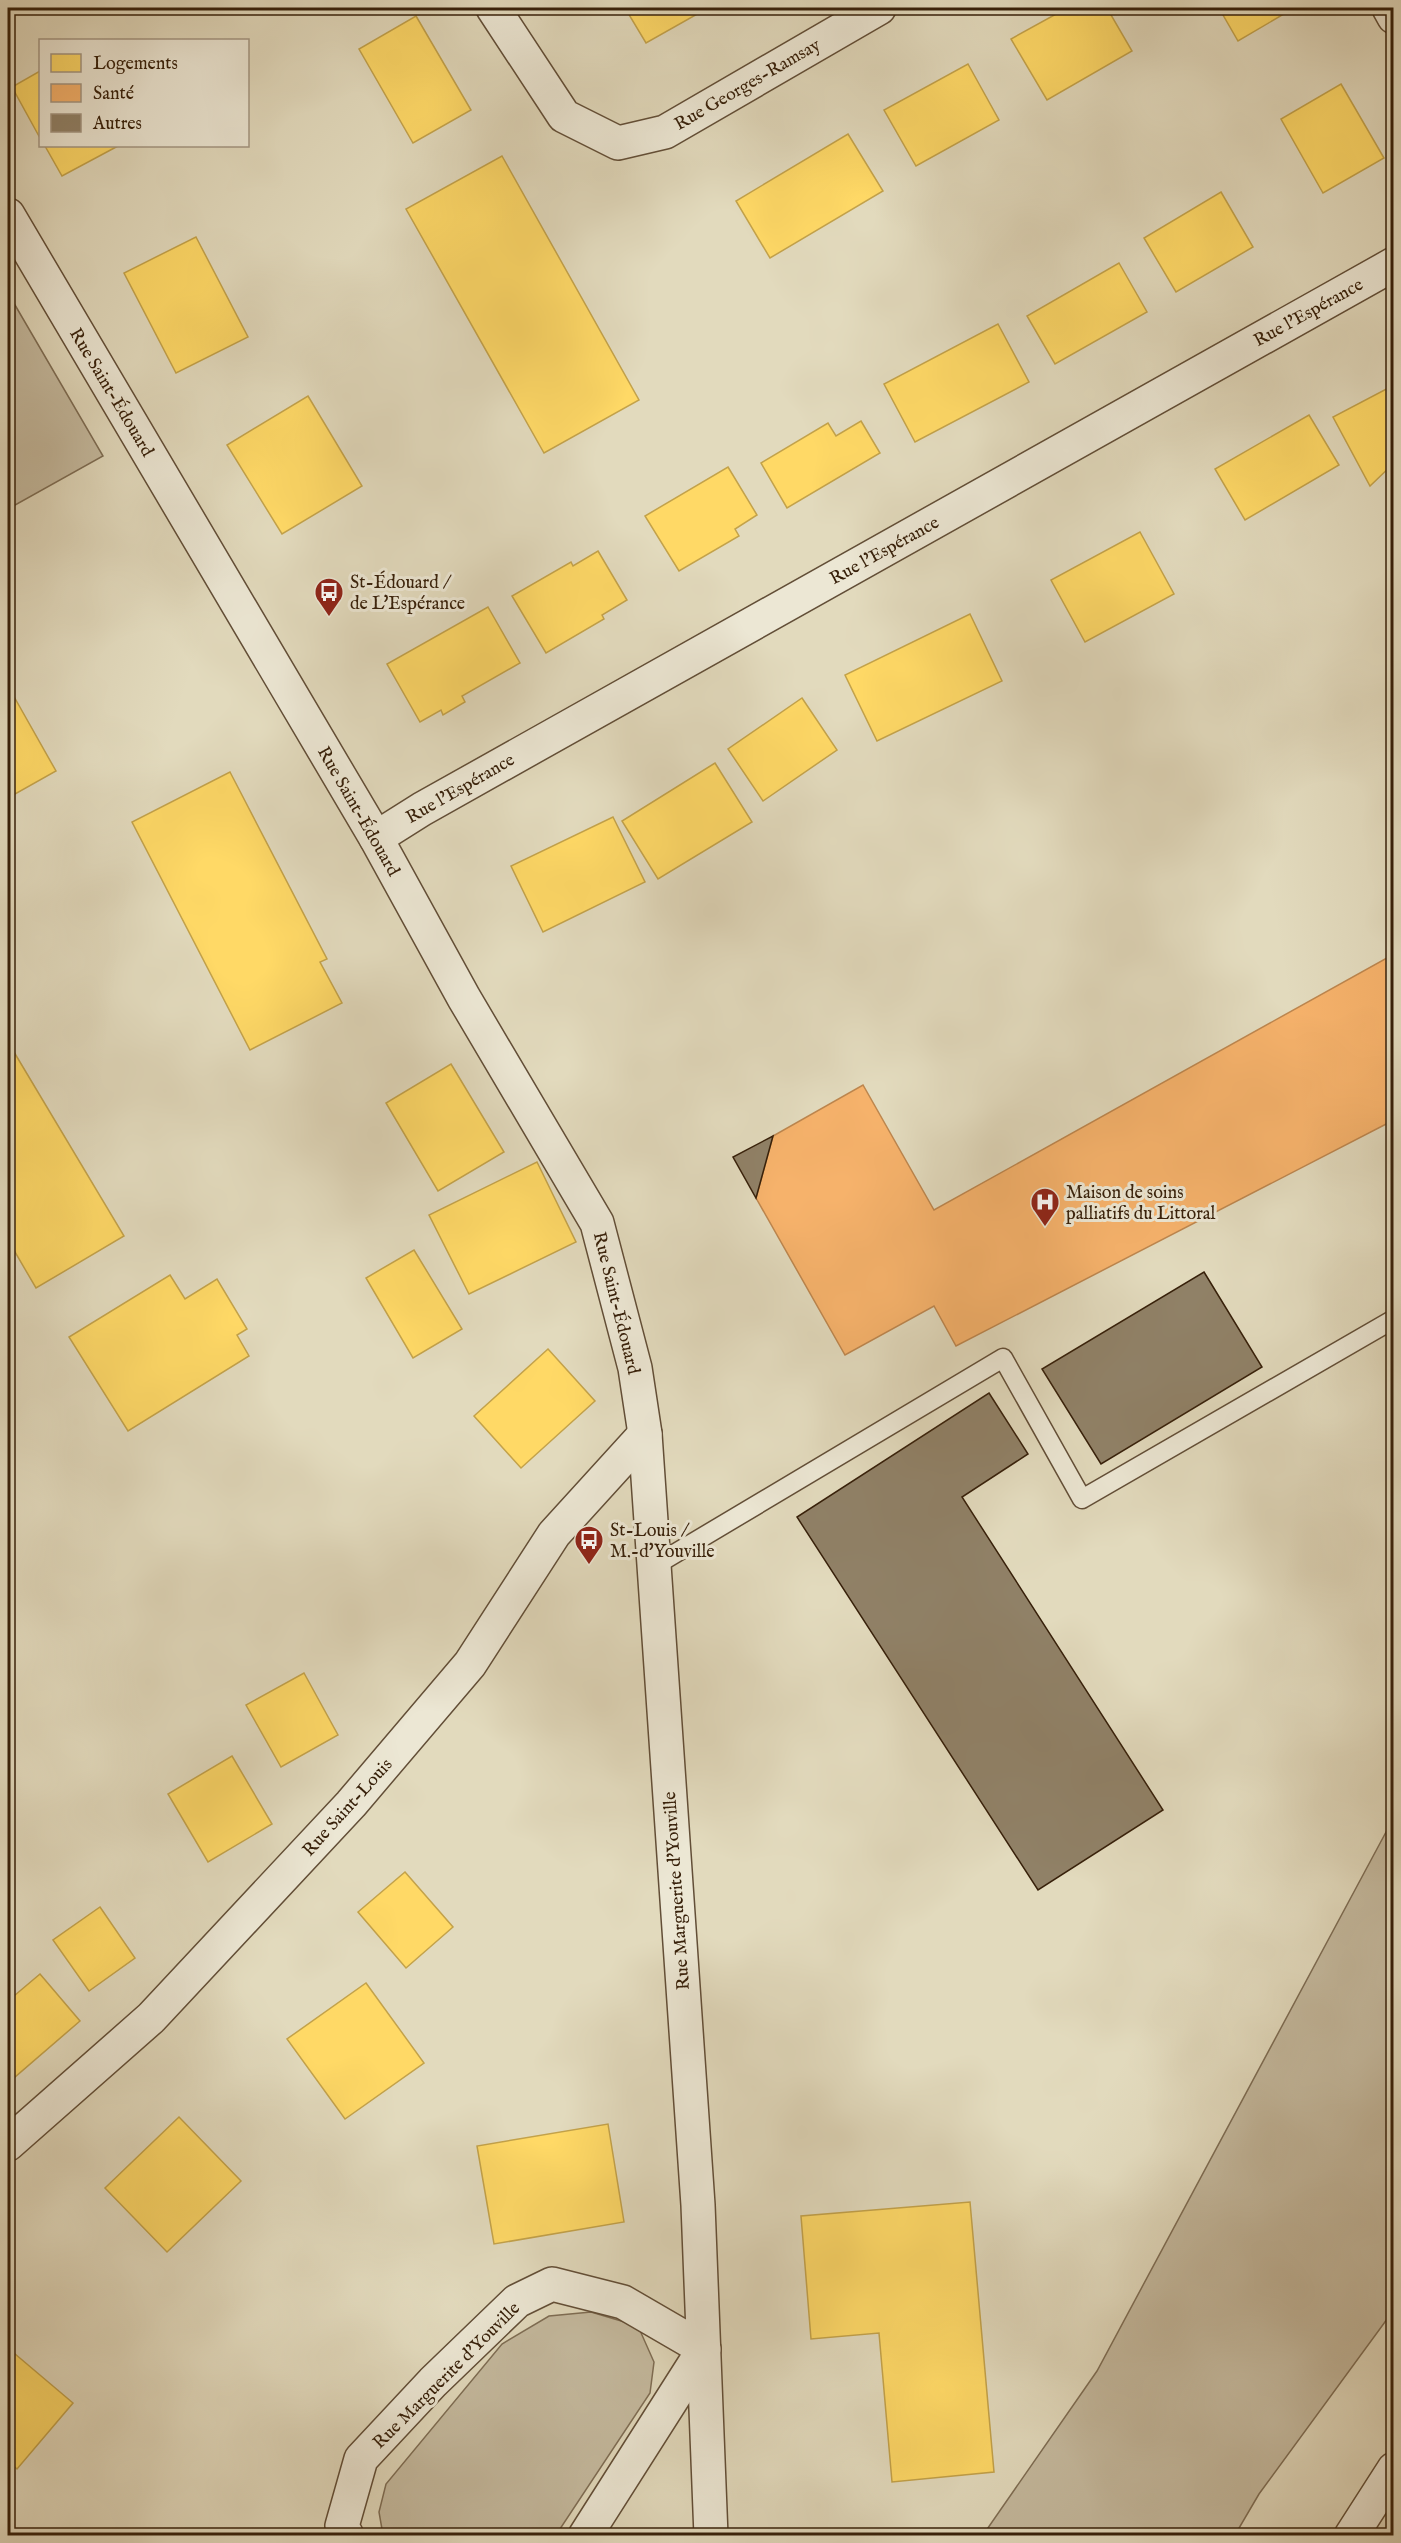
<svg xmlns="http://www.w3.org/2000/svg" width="1401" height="2543" font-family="'IM FELL English',serif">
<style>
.green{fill:#c5ba9f;stroke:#7e6d54;stroke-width:1.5}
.homes{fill:#ffd966;stroke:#c3a24a;stroke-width:1.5}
.health{fill:#f6b26b;stroke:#bd864e;stroke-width:1.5}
.building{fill:#908167;stroke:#37200a;stroke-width:1.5}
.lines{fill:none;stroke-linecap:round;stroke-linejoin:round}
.service-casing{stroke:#624e37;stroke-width:21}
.minor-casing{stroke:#624e37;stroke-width:36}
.tertiary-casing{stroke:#624e37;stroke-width:36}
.service{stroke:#ece7d4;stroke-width:18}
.minor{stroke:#ece7d4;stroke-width:33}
.tertiary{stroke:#ece7d4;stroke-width:33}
.labels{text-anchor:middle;stroke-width:6;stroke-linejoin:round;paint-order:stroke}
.street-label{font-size:18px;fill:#37200a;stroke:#ece7d4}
.poi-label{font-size:18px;fill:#37200a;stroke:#ece7d4;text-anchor:start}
</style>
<rect width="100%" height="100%" fill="#e2dabd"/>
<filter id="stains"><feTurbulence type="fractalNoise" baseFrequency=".00333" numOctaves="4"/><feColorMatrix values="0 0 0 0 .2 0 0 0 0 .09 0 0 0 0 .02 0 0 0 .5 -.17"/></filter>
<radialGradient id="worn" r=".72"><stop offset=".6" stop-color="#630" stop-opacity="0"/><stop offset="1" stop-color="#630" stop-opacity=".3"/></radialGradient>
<g class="green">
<polygon points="8,293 103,456 8,509"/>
<polygon points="1393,1819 1393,2311 1259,2494 1235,2535 983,2535 1097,2371"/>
<polygon points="591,2312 638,2326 654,2362 650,2393 556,2535 383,2535 379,2512 386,2484 502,2344 549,2316"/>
</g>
<g class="homes">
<polygon points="625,8 708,8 646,43"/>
<polygon points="1067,8 1107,8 1132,51 1047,100 1011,39"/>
<polygon points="1219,8 1287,8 1289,11 1238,41"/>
<polygon points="416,16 471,110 413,143 359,49"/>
<polygon points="968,64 999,120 916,166 884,110"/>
<polygon points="40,71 40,138 12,87"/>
<polygon points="1341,84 1384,158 1323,193 1281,119"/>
<polygon points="848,134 883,191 770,258 736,201"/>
<polygon points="45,146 118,146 62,176"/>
<polygon points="502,156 639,400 544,453 406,209"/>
<polygon points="1221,192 1253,247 1176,292 1144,238"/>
<polygon points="196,237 248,337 176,373 124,273"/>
<polygon points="1119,263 1147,312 1055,364 1027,316"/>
<polygon points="998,324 1029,382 915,442 884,384"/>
<polygon points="1394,385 1394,463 1370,486 1333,417"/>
<polygon points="308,396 362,486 282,534 227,445"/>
<polygon points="1309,415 1339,465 1245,520 1215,469"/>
<polygon points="861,421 880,453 787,508 761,463 828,423 836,436"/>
<polygon points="728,467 757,515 735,529 739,536 679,571 645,516"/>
<polygon points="1140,532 1174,594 1085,642 1051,580"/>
<polygon points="598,551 627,600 602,615 604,619 546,653 512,596 571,562 573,566"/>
<polygon points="488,607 520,663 462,696 465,702 443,715 441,710 420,722 387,664"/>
<polygon points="970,614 1002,681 877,741 845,675"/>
<polygon points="8,686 56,771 8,798"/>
<polygon points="802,698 837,750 763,801 728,749"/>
<polygon points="715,763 752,822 658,879 622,821"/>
<polygon points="230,772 327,959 320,962 342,1003 250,1050 132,822"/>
<polygon points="613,817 645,882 543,932 511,866"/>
<polygon points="8,1042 124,1236 36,1288 8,1240"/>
<polygon points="451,1064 504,1152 438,1191 386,1103"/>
<polygon points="537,1162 576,1242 469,1294 429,1215"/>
<polygon points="414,1250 462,1329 413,1358 366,1278"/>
<polygon points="170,1275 185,1299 217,1279 247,1329 237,1335 249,1356 128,1431 69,1337"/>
<polygon points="548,1349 595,1401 521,1468 474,1416"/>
<polygon points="304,1673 338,1735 281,1767 246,1705"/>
<polygon points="232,1756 272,1824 208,1862 168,1794"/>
<polygon points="405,1872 453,1927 406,1968 358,1912"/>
<polygon points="100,1907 135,1958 89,1991 53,1940"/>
<polygon points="40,1974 80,2021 8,2083 8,2001"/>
<polygon points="366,1983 424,2063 345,2119 287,2039"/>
<polygon points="179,2117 241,2181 167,2252 105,2188"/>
<polygon points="608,2124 624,2222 494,2244 477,2146"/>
<polygon points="970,2202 994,2472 892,2482 879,2333 811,2339 801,2216"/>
<polygon points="8,2348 73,2403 17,2469 8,2461"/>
</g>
<polygon class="health" points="1394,954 1394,1120 956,1346 934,1306 845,1355 756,1198 773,1136 863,1085 934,1210"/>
<g class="building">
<polygon points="773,1136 756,1198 733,1157"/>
<polygon points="1204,1272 1262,1367 1101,1464 1042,1369"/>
<polygon points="989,1393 1028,1454 962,1497 1163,1810 1038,1890 797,1517"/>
</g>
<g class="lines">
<g class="service-casing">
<polyline id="service" points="654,1566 1003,1358 1082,1499 1394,1319"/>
</g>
<g class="minor-casing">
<g id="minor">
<polyline points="493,8 564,116 618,143 665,132 879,8"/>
<polyline points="1389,8 1394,17"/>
<polyline points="8,215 376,838 464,998 597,1223 635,1368 645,1434 698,2205 711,2536"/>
<polyline points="376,838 422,809 1394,264"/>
<polyline points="8,2144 151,2018 351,1804 470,1664 554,1534 645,1434"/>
<polyline points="347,2536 342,2526 361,2459 433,2382 517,2301 552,2284 623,2302 704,2349 585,2536"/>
</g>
</g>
<g class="tertiary-casing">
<polyline id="tertiary" points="1351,2536 1394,2469"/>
</g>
<use href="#service" class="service"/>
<use href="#minor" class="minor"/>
<use href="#tertiary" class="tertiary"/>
</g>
<defs>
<g id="bus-pin" transform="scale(1.5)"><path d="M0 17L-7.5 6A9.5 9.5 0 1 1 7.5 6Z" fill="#8f2418" stroke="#ece7d4"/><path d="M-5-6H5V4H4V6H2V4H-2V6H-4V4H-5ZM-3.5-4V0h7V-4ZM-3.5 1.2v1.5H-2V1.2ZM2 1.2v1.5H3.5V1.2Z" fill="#fff"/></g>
<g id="hospital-pin" transform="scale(1.5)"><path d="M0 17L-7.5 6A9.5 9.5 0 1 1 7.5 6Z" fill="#8f2418" stroke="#ece7d4"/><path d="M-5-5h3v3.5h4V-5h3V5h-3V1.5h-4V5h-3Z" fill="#fff"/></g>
</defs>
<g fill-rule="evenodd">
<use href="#bus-pin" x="329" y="592"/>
<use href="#hospital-pin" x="1045" y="1202"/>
<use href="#bus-pin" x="589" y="1540"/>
</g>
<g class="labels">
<g class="street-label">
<text transform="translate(747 84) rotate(-30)" y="6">Rue Georges-Ramsay</text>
<text transform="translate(1308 312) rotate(-29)" y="6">Rue l'Espérance</text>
<text transform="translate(112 392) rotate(59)" y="6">Rue Saint-Édouard</text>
<text transform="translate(884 550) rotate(-29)" y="6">Rue l'Espérance</text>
<text transform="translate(460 788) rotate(-30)" y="6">Rue l'Espérance</text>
<text transform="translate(359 811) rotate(60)" y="6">Rue Saint-Édouard</text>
<text transform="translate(617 1303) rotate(76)" y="6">Rue Saint-Édouard</text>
<text transform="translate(347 1807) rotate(-48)" y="6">Rue Saint-Louis</text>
<text transform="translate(676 1891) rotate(-94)" y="6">Rue Marguerite d'Youville</text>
<text transform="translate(446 2375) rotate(-45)" y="6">Rue Marguerite d'Youville</text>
</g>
<g class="poi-label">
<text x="350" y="588">St-Édouard /<tspan x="350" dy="21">de L'Espérance</tspan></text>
<text x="1066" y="1198">Maison de soins<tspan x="1066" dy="21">palliatifs du Littoral</tspan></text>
<text x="610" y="1536">St-Louis /<tspan x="610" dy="21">M.-d'Youville</tspan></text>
</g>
</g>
<rect width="1401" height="2543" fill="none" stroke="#e2dabd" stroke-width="30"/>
<rect x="9" y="9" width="1383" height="2525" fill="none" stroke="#37200a" stroke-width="3"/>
<rect x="15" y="15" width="1371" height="2513" fill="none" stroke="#37200a" stroke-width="1.5"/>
<rect x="39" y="39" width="210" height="108" fill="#ece7d4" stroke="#a49783" stroke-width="1.5"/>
<rect x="51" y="54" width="30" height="18" fill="#ffd966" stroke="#a49783" stroke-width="1.5"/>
<text x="93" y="69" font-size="18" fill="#37200a">Logements</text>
<rect x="51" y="84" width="30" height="18" fill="#f6b26b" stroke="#a49783" stroke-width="1.5"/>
<text x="93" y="99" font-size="18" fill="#37200a">Santé</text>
<rect x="51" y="114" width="30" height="18" fill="#908167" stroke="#a49783" stroke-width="1.5"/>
<text x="93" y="129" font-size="18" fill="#37200a">Autres</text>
<rect width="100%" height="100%" filter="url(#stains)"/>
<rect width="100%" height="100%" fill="url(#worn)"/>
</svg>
